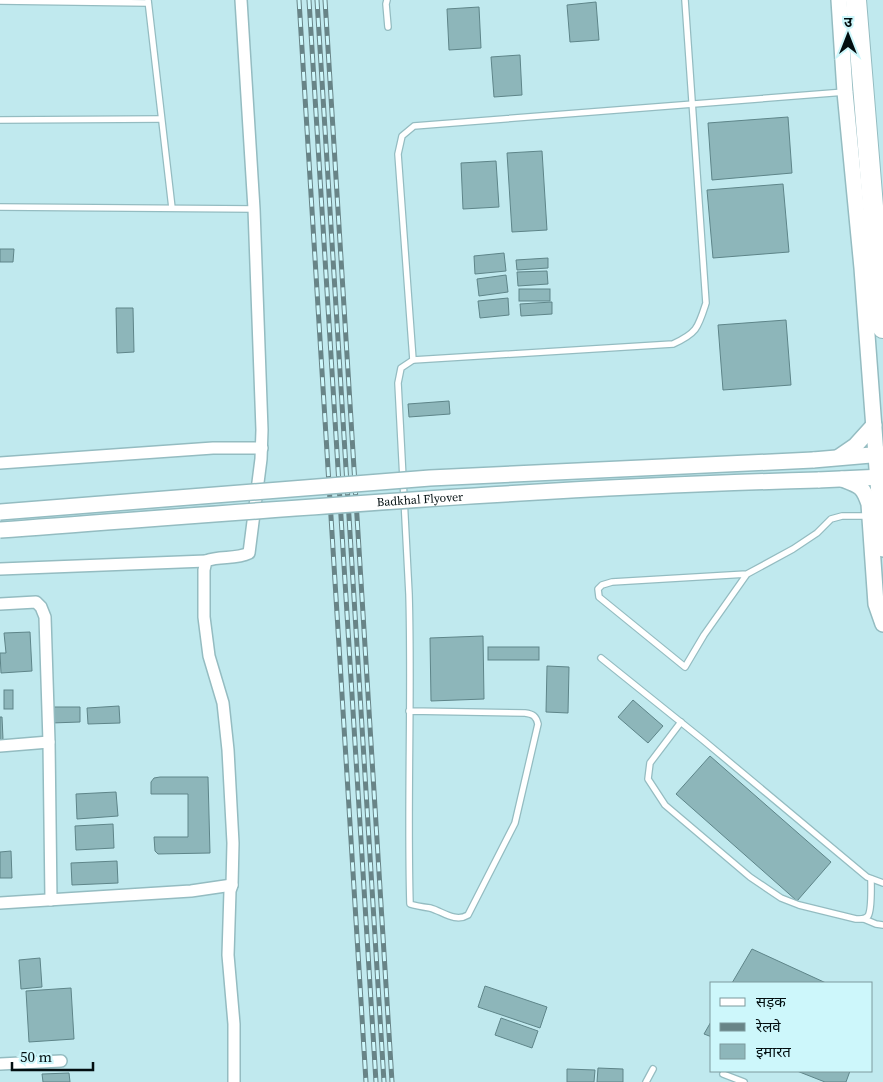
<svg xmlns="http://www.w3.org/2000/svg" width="883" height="1082" font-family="'Source Serif 4','Noto Sans Devanagari',serif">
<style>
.building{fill:#8db6ba;stroke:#5e8589}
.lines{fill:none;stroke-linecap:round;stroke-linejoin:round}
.lane-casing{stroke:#94bcc1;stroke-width:8}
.street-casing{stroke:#94bcc1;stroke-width:14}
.secondary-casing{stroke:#94bcc1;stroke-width:18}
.highway-casing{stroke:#94bcc1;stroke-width:22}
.lane{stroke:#fff;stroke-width:5.5}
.street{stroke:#fff;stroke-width:11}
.secondary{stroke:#fff;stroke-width:15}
.highway{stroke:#fff;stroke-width:20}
.rail-casing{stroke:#688487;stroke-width:5}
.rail{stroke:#cdf7fb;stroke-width:3;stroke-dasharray:9;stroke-linecap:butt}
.secondary-bridge-casing{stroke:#94bcc1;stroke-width:18;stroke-linecap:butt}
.secondary-bridge{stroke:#fff;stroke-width:15}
.labels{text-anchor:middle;stroke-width:5;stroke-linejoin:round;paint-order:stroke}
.street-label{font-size:12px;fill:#020e10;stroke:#cdf7fb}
</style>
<rect width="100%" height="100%" fill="#c0e9ee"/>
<g class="building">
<polygon points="596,2 599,40 570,42 567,5"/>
<polygon points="479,7 481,48 449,50 447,9"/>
<polygon points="520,55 522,95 494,97 491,57"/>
<polygon points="788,117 792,173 712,180 708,123"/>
<polygon points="542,151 547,230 512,232 507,153"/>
<polygon points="496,161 499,207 463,209 461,163"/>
<polygon points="783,184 789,252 713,258 707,190"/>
<polygon points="0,249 14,249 13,262 0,262"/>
<polygon points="504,253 506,271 475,274 474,256"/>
<polygon points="548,258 548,268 517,270 516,260"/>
<polygon points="547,271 548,284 518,286 517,272"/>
<polygon points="506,275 508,292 479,296 477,279"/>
<rect x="519" y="289" width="31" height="12"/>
<polygon points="508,298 509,315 480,318 478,301"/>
<polygon points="552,302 552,314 521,316 520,304"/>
<polygon points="116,308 133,308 134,352 117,353"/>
<polygon points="786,320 791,385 723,390 718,325"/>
<polygon points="449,401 450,414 409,417 408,404"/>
<polygon points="30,632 32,671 1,673 0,653 6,653 4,633"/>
<polygon points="483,636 484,699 431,701 430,638"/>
<rect x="488" y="647" width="51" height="13"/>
<polygon points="547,666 569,667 568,713 546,712"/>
<rect x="4" y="690" width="9" height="19"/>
<polygon points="633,700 663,726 648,743 618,717"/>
<polygon points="119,706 120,723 88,724 87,708"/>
<polygon points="51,707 80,707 80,722 51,723"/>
<polygon points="0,717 2,717 3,739 0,740"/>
<polygon points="710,756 831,862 797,901 676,794"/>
<polygon points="160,777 208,777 210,853 158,854 155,851 154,837 188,837 188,794 151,794 151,782 154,778"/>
<polygon points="116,792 118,816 77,819 76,794"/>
<polygon points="113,824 114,848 76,850 75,826"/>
<polygon points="11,851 12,878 0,878 0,852"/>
<polygon points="117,861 118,883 72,885 71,863"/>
<polygon points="752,949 826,983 732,983"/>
<polygon points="40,958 42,987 21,989 19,960"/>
<polygon points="485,986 547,1007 540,1028 478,1007"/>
<polygon points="71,988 74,1039 29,1042 26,991"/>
<polygon points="501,1018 538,1031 532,1048 495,1035"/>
<polygon points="712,1020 712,1037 704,1034"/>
<polygon points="598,1068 623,1069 623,1082 597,1082"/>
<polygon points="567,1069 595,1070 594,1082 567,1082"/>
<polygon points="797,1071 850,1071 846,1082 825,1082"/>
<polygon points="69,1073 70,1082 43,1082 42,1074"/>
</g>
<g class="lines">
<g class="lane-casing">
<g id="lane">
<polyline points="148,0 172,208"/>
<polyline points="387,0 386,4 388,27"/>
<polyline points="0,1 148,3"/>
<polyline points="0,120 161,119"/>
<polyline points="0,207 254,209"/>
<polyline points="413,360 398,154 402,136 414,126 845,92"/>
<polyline points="747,574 612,582 602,585 598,589 599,597 685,667 704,635 747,574 793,549 817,533 831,519 842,516 868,516"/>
<polyline points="601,658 703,740 867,877 883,883"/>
<path d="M409,711L525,713C533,714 536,716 538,724L515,823L468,915C455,923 442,911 430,908C423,907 416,906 410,904C407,801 412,697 409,594C406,524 401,453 398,383L401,368L413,360L673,344C697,333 698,328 706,303L685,0"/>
<path d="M681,722L650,763L648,779L665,805L750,877L781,898L799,905L856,919C859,919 865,920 868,916C872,910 871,887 871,879"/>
<polyline points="864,919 876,924 883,925"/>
<polyline points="723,1074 744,1082"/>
<polyline points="646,1082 653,1069"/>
</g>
</g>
<g class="street-casing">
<g id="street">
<polyline points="0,463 213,448 262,448"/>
<polyline points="0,569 206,561"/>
<polyline points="0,604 36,602 41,607 45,617 49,742 51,900"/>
<polyline points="0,746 49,742"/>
<polyline points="0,903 191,891 232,885"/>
<polyline points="0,1064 61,1061"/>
<path d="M234,1082V1024L228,955L230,891L232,885L233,843L228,750L223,703L209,656L204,617V570L206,561C220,555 235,560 249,553L261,459L262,430L254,209L241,0"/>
</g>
</g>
<g class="secondary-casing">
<g id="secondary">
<polyline points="839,0 845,92 862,268 883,549"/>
<polyline points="839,457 855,446 874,425"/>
<polyline points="813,460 883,454"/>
<path d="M842,479C860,486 863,486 869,504L876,604L883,624"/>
<polyline points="818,480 883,477"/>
</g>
</g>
<g class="highway-casing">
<polyline id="highway" points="856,0 883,328"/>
</g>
<use href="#lane" class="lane"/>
<use href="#street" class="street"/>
<use href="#secondary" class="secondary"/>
<use href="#highway" class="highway"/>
<g class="rail-casing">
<g id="rail">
<polyline points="299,0 366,1082"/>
<polyline points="309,0 376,1082"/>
<polyline points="317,0 384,1082"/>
<polyline points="325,0 392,1082"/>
</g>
</g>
<use href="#rail" class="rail"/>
<g class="secondary-bridge-casing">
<g id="secondary-bridge">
<polyline points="0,512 430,478 813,460"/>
<path id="s1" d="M0,530C273,510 545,487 818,480"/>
</g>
</g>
<use href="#secondary-bridge" class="secondary-bridge"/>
</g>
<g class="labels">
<g class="street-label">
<text dy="4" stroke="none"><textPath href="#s1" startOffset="421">Badkhal Flyover</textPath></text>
</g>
</g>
<rect x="710" y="982" width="162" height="90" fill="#cdf7fb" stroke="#7c9a9d"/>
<rect x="720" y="998" width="25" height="8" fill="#ffffff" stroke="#7c9a9d"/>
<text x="756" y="1007" font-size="15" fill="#020e10">सड़क</text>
<rect x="720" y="1023" width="25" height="8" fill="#688487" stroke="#7c9a9d"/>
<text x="756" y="1032" font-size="15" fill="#020e10">रेलवे</text>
<rect x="720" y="1044" width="25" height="15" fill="#8db6ba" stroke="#7c9a9d"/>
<text x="756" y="1057" font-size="15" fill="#020e10">इमारत</text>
<g transform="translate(848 35)" stroke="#cdf7fb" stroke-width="4" paint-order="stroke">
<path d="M0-4L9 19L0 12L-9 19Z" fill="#020e10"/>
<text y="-8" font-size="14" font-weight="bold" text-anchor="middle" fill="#020e10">उ</text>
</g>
<path d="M12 1062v8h81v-8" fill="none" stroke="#020e10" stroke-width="2.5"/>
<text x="20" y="1062" font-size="15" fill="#020e10" stroke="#cdf7fb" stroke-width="4" paint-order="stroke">50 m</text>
</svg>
